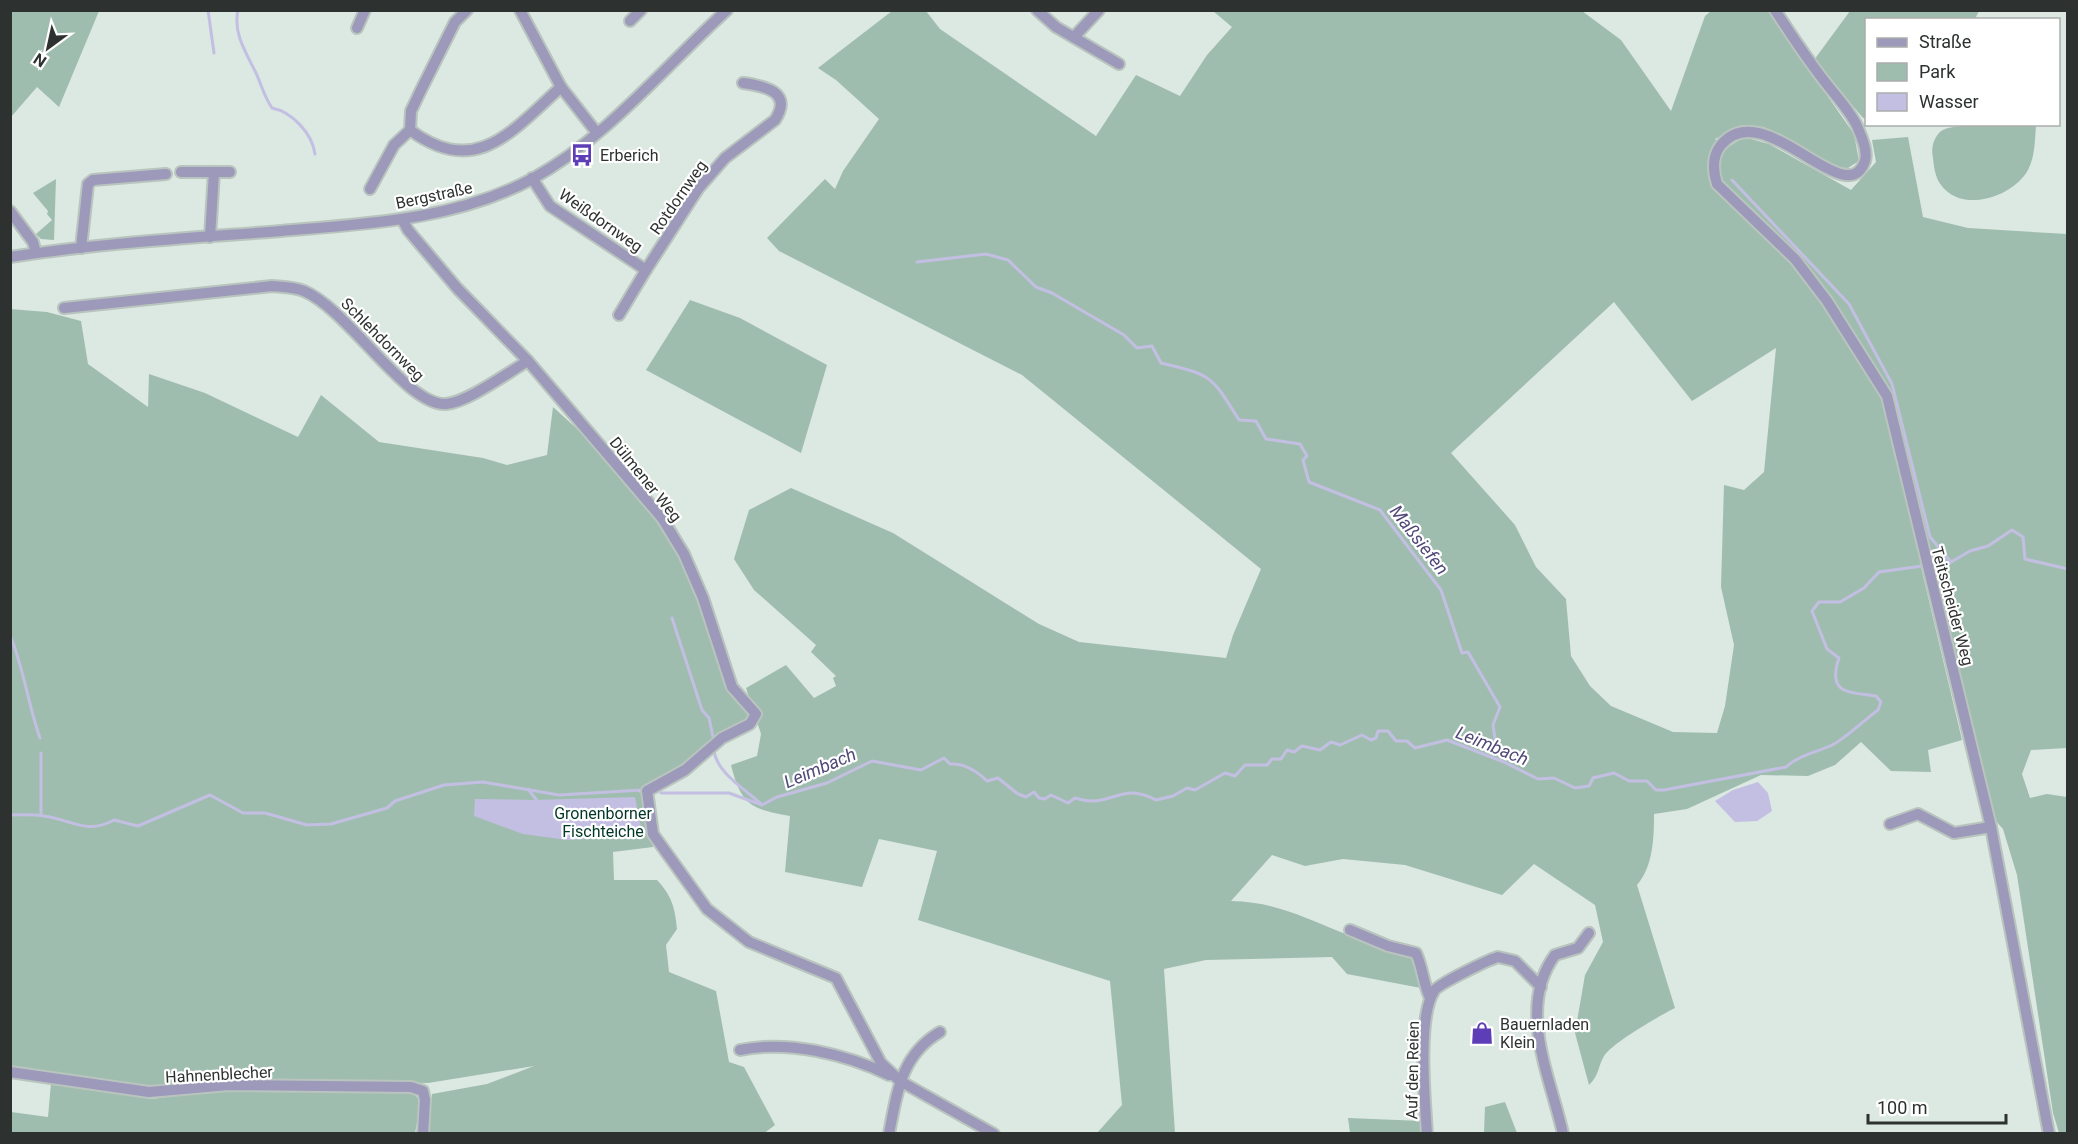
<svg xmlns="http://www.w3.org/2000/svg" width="2078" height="1144" font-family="Roboto,sans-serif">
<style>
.green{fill:#9fbdaf;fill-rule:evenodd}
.water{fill:#c3bfe2}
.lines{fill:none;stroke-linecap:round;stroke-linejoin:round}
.stream{stroke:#c3bfe2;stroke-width:3}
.minor-casing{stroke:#b9c4be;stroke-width:14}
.minor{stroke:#9c99ba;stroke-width:10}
.labels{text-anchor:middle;stroke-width:4.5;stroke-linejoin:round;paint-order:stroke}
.poi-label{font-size:16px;fill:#2d3230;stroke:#fff;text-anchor:start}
.street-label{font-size:16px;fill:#2d3230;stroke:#fff}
.park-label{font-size:16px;fill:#003625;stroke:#fff}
.water-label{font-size:18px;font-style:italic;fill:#504878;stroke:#fff}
</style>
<rect width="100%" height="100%" fill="#dce8e2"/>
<g class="green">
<polygon points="11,10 99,11 59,107 37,87 11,117"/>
<path d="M892,11H926L940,29L1096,136L1136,75L1180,96L1207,55L1232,27L1213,11H1582L1621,40L1671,111L1705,16L1711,11H1768L1854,134L1859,161L1848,168L1831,167L1764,127L1743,125L1715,139L1725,149L1744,137L1769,144L1851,190L1876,162L1872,140L1908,137L1923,217L1968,228L2067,234V748L2031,750L2022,774L2030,798L2047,794L2067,797V1133H2059L2053,1113L2017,875L2003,829L1994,819L1933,564L1921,567L1962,740L1928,750L1931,772L1891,771L1861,742L1835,765L1808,776L1761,775L1687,809L1654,814C1654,838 1653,867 1637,885L1675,1008C1661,1015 1612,1043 1604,1056C1598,1066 1599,1076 1589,1085L1575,1033L1585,975L1603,942L1595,905L1534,864L1502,895L1405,865L1343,859L1305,866L1272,855L1231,901C1275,902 1303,917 1343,933C1367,942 1391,949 1415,957L1421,988L1347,974L1332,957L1206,960L1164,969L1175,1133H1097L1122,1105L1110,981L918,920L937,851L879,839L862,887L785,872L790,816C751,809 741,805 731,765L757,756L761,734L746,688L786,665L814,698L836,686L833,678L836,676L811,652L816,645L754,590L734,559L749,510L791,488L893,533L1039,624L1079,642L1226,658L1233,635L1261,569L1022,375L779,251L767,238L825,179L835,189L843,171L879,119L836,80L818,68ZM1614,302L1692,401L1776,348L1764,472L1744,490L1724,485L1721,587L1734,645L1725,706L1717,733L1673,732L1611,706L1590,686L1571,656L1566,599L1536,567L1515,525L1451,453Z"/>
<polygon points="1850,11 1979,11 1975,19 1866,20 1866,118 1863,118 1814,60"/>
<path d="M1981,124L2036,125C2035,139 2035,157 2028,170C2013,197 1962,214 1941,185C1935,177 1934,167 1933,158C1931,149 1933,139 1940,132C1948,125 1970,126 1981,124Z"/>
<polygon points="56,179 54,240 41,239 36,234 52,220 47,214 48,211 33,193"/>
<polygon points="690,300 740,318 827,365 801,453 646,370"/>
<path d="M10,309L47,312L81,321L88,364L148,407L149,374L205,393L298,437L321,395L379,442L483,458L507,465L547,455L553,407L585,436L662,518L730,678L753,710L750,724L638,792L643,793L653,847L613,852L614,880H657C672,896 675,908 677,929L666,945L669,972L716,991L729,1062L744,1067L775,1125L763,1134L428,1133L432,1094L487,1084L534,1066L428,1083L229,1080L148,1089L11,1067Z"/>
<polygon points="51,1083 152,1099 232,1088 414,1093 421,1103 415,1133 11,1134 11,1112 48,1117"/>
<polygon points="1505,1102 1517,1133 1484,1133 1485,1107"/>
<polygon points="1348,1118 1422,1121 1423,1133 1350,1133"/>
</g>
<g class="water">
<polygon points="1758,782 1768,793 1772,811 1757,821 1735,822 1715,801 1733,790"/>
<polygon points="635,797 642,832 636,836 567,840 523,834 474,816 475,799 535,800"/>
</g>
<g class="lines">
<g class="stream">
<polyline points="208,10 214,53"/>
<path d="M238,10C233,32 245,51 254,69C261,82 263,95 272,108C292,112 312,133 315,154"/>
<polyline points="1732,180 1849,304 1892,384 1930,537 1951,562"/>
<path d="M917,262L986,254L1008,260L1036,287L1052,293L1124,335L1137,348L1152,346L1161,363C1212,375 1211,375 1239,420L1256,421L1266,439L1300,444L1307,456L1303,460L1309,482L1380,510L1441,590L1462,653L1468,652L1500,707L1493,725L1496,746"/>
<polyline points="672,618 702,710 709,718 713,737"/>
<path d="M10,635C24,669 28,704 40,738"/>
<path d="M714,751C717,773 745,789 761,804"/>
<polyline points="528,789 538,802"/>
<path d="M661,793H729L762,805L777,797L827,783L872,761L921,770L944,758L950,764C965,763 977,771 987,781L998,778L1018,794L1026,797L1034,792L1039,798L1045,799L1051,795L1068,803L1075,798C1112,810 1119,780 1156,800L1173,796L1187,788L1195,790L1225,773L1235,776L1245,765H1267L1272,759H1281L1287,750L1294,752L1302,746L1320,750L1331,742L1340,745L1362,735L1371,740L1376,738L1378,731H1388L1396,741H1407L1415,748L1447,740L1504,762L1538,779L1554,778L1575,788L1589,786L1593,778L1614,773L1629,781H1647L1656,790H1664L1786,767C1799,755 1815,753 1832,745C1841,742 1867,718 1878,710L1881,702L1876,696C1848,692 1827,694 1839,658L1827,649L1812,611L1819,602H1840L1864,588L1879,572L1951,562L1970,551L1988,546L2012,530L2023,537L2025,559L2068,569"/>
<path d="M10,815C22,815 34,814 44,816C72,820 87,835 114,820L138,826L210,795L243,813H265L307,825L331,824L387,808L395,801L444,785L483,782L559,795L642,790"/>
<polyline points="41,815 41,753"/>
</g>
<g class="minor-casing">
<g id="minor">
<polyline points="520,10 561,87 597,133"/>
<polyline points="1037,10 1056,27 1119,64"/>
<path d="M1775,10C1790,33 1805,56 1822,78C1833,93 1849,109 1857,126C1861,136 1868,150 1865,161C1846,215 1764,93 1721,145C1712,156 1713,171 1717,184L1795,259L1827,301L1887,396L1991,827L2049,1134"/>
<polyline points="630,21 641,10"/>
<polyline points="357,28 365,10"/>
<polyline points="1074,37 1099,10"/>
<path d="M410,130C476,179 512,131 561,87"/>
<polyline points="181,172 230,172"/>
<polyline points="532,178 550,206 646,270 619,315"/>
<polyline points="370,189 394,145 410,130 411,111 421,90 455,22 467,10"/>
<polyline points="10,211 33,242 36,253"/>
<polyline points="402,219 408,230 457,288 528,361 662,518 684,554 703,598 732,687 756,714 750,724 722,738 685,770 647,791 653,834 707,909 749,942 836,978 881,1063 900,1081 994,1134"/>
<polyline points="210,237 214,172"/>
<polyline points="81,248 88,184 93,180 166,174"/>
<path d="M10,257C100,243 191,238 281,231C366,224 455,220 532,179C607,138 664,67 727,10"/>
<path d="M646,270L698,189L725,158L775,120C793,92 765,86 743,83"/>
<path d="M64,308L272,286C283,287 294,287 304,291C349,310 406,406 446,404C468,402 507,373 528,361"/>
<polyline points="1890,824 1918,814 1954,833 1991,827"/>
<path d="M1350,930L1388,946L1416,953C1423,968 1423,983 1430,998"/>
<path d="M740,1050C787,1040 846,1054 889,1075"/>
<polyline points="10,1072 149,1092 229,1085 411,1087 423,1091 425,1100 423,1134"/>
<path d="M889,1134C897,1092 901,1055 940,1032"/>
<path d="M1427,1134C1425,1101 1417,1018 1434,991C1438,984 1488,960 1498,957L1515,961L1541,987"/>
<path d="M1563,1134C1551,1078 1516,1008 1555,955L1578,948L1589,933"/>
</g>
</g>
<use href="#minor" class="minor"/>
</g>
<defs>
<g id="bus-bare" transform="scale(1.8)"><path d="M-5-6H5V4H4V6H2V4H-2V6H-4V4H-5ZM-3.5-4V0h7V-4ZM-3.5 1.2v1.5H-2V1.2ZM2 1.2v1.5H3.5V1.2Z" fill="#5e3eb6" stroke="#fff" stroke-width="2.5" paint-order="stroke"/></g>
<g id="shop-bare" transform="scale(1.8)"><path d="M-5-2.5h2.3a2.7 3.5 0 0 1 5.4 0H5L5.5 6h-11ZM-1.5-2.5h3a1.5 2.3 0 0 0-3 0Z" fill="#5e3eb6" stroke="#fff" stroke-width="2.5" paint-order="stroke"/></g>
</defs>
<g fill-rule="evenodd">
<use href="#bus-bare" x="582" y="155"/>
<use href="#shop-bare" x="1482" y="1033"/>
</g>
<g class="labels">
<g class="poi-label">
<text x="600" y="161">Erberich</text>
<text x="1500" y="1030">Bauernladen<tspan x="1500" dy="18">Klein</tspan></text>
</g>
<g class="street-label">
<text transform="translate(434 195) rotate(-12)" y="6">Bergstraße</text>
<text transform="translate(678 197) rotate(-55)" y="6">Rotdornweg</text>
<text transform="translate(601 220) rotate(35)" y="6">Weißdornweg</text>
<text transform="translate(383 339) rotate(45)" y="6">Schlehdornweg</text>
<text transform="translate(646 479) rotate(51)" y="6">Dülmener Weg</text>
<text transform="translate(1953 606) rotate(75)" y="6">Teitscheider Weg</text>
<text transform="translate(1412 1070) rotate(-89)" y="6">Auf den Reien</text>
<text transform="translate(219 1074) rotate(-3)" y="6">Hahnenblecher</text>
</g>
<g class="park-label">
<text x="603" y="819">Gronenborner<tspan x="603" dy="18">Fischteiche</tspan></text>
</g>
<g class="water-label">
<text transform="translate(1419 540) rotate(52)" y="6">Maßsiefen</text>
<text transform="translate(1492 746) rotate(22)" y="6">Leimbach</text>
<text transform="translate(820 768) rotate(-23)" y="6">Leimbach</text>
</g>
</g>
<rect width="2078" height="1144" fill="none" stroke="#2d3230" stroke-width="24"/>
<rect x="1865" y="18" width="195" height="108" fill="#ffffff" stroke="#abadac" stroke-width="1.5"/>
<rect x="1877" y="38" width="30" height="9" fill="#9c99ba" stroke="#abadac" stroke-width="1.5"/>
<text x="1919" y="48" font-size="18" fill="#2d3230">Straße</text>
<rect x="1877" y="63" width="30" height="18" fill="#9fbdaf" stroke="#abadac" stroke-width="1.5"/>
<text x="1919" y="78" font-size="18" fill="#2d3230">Park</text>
<rect x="1877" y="93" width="30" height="18" fill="#c3bfe2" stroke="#abadac" stroke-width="1.5"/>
<text x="1919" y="108" font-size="18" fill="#2d3230">Wasser</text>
<g transform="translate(48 48) rotate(213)" stroke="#ffffff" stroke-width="4.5" paint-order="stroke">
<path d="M0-4.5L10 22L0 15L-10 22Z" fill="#2d3230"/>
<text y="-9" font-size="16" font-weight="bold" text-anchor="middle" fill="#2d3230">N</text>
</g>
<path d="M1868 1114v9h138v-9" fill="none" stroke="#2d3230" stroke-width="3"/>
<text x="1877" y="1114" font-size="18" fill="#2d3230" stroke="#ffffff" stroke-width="4.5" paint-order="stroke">100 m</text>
</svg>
